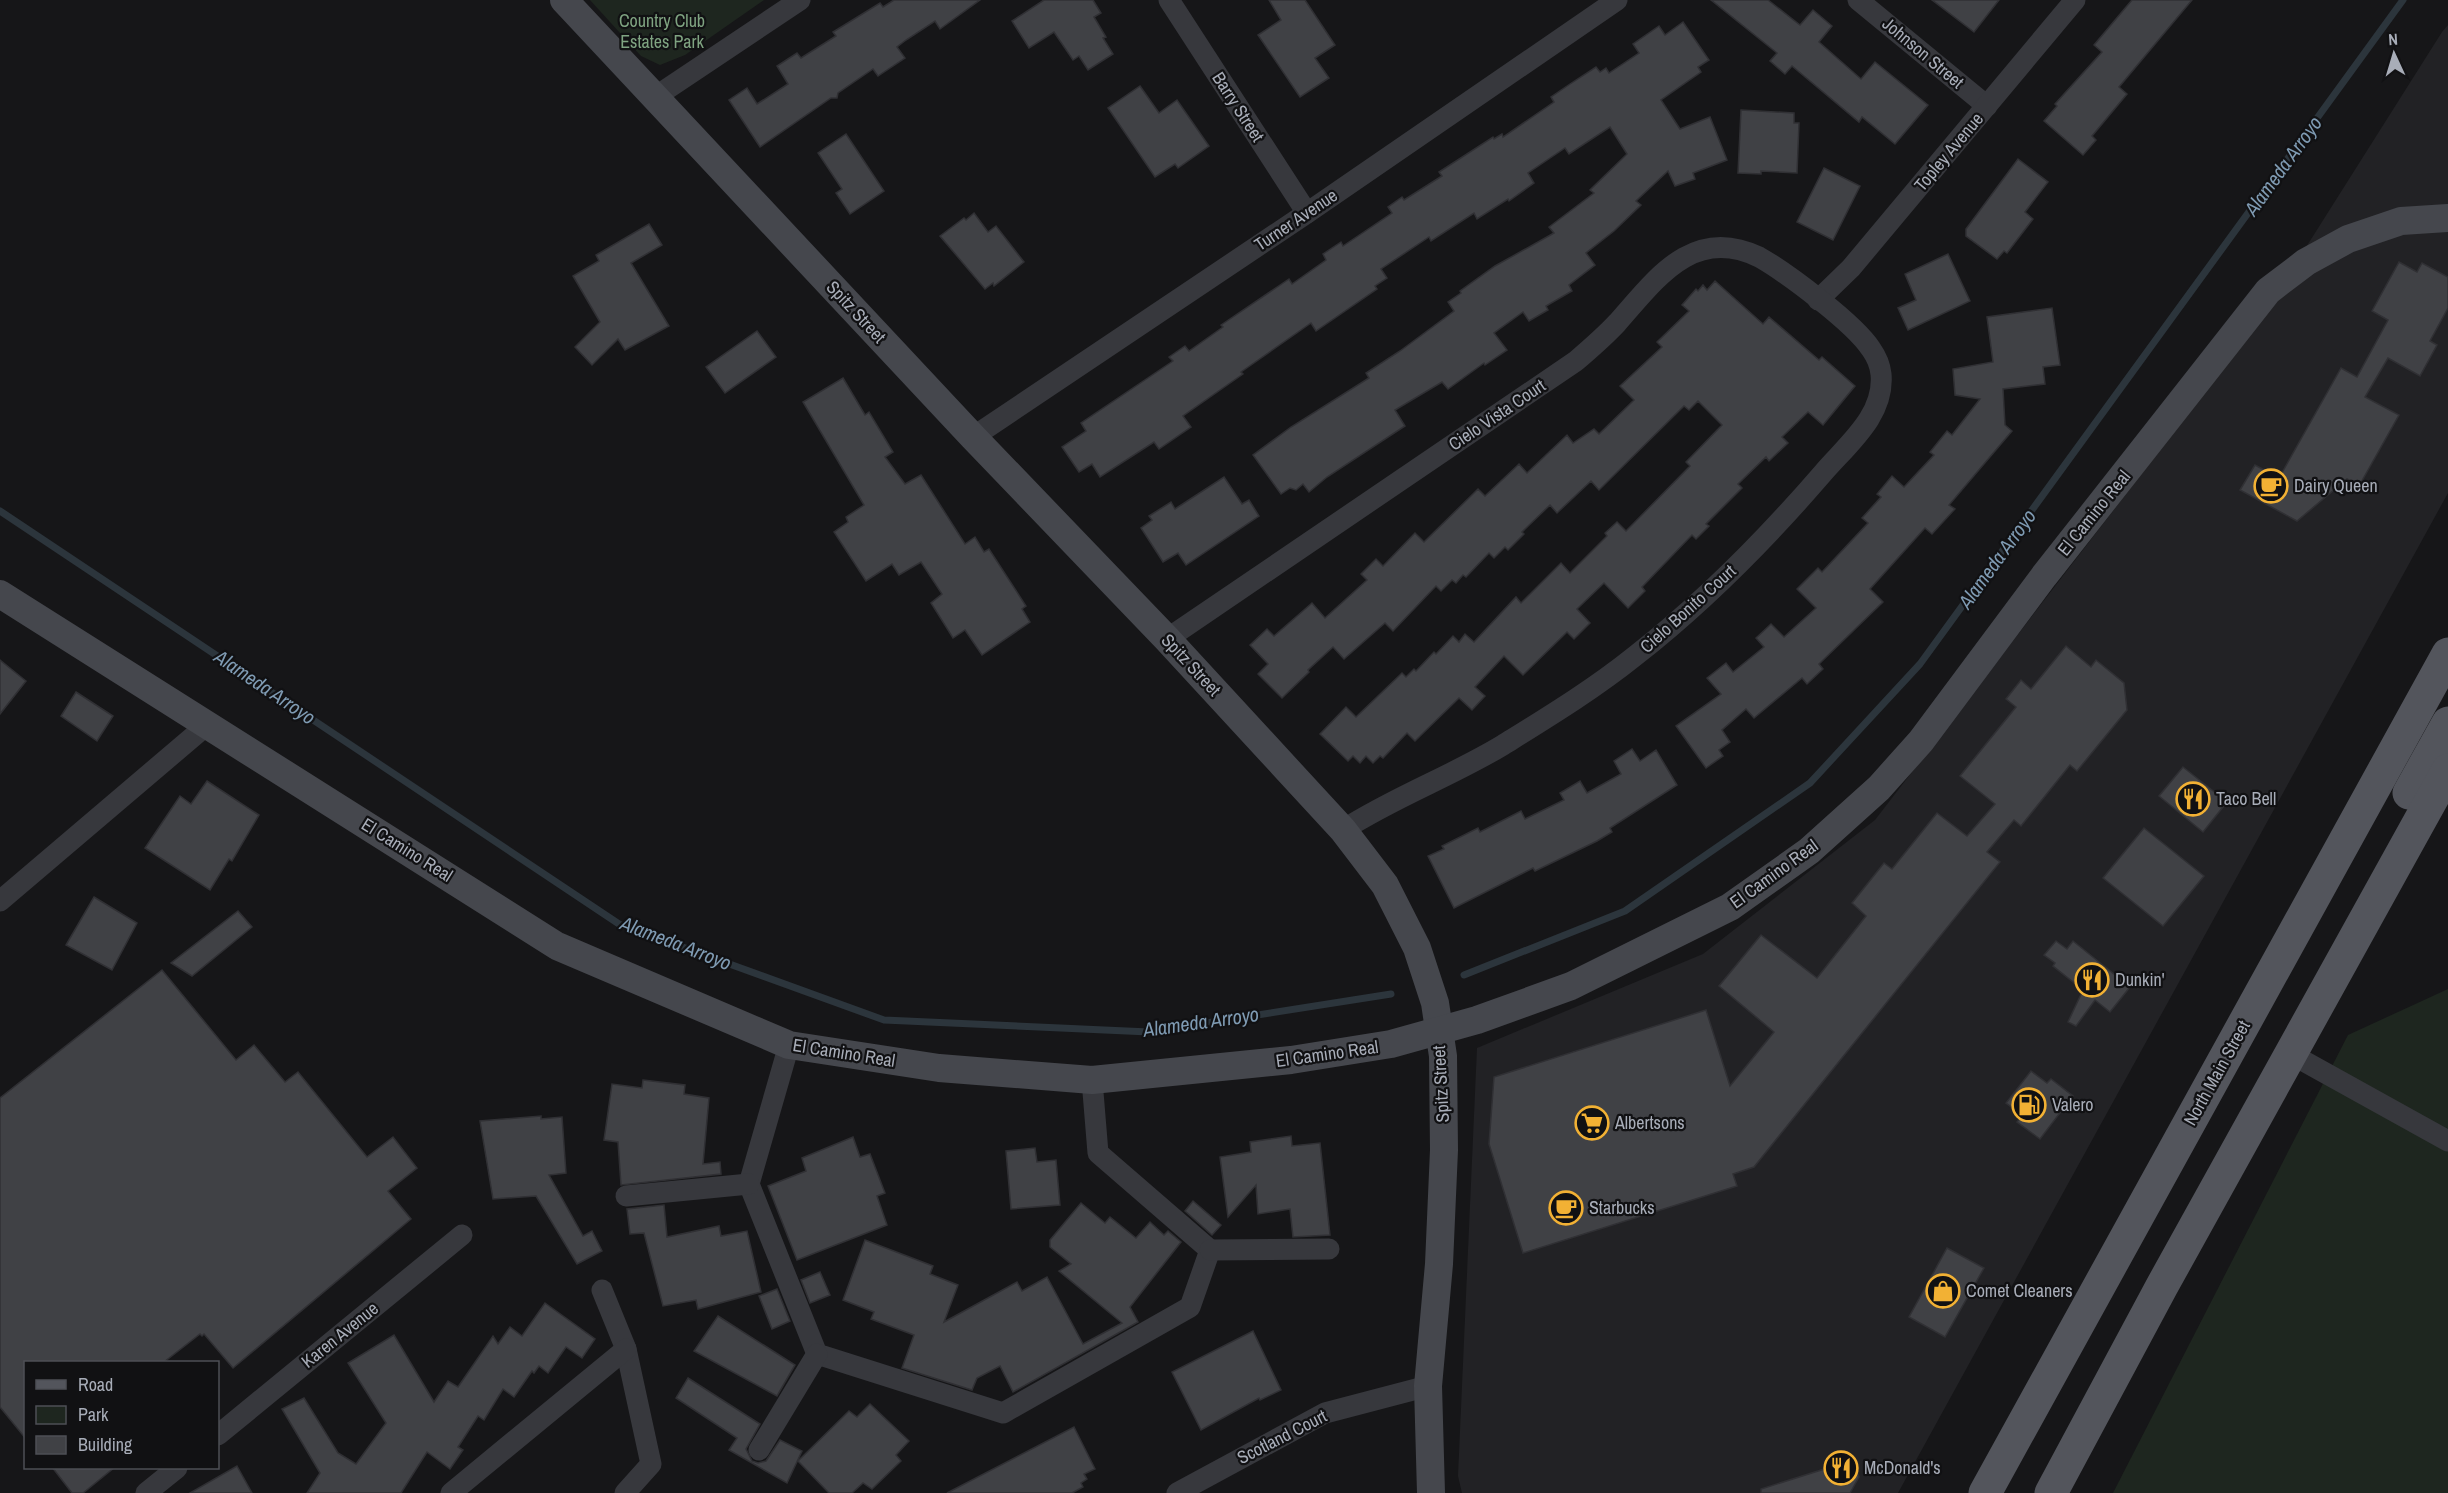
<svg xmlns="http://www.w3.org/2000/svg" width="2448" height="1493" font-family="'Archivo Narrow',sans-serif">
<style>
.built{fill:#222225}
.green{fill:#1e261f}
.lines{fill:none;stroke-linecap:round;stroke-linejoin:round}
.stream{stroke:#2c353c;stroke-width:7}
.building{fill:#404145;stroke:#303034;stroke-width:1.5}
.street{stroke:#37383d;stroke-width:21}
.secondary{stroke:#45474d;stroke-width:28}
.primary{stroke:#53555c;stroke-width:33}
.labels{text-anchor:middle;stroke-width:4.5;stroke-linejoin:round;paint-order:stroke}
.park-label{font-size:18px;fill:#7fa381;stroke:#111113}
.street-label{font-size:18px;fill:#a8adb8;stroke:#111113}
.poi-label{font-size:18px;fill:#a8adb8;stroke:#111113;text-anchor:start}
.water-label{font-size:20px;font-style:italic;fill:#7f9bb3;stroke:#111113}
</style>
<rect width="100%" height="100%" fill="#161618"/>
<polygon class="built" points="2448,25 2448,493 1898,1493 1462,1493 1458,1476 1477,1048 1703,954 1875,820 2260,320 2442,32"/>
<g class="green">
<polygon points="590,0 764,0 685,55 660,65 641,56"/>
<polygon points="2448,989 2448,1493 2113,1493 2348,1035"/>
</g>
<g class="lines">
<g class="stream">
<polyline points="0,511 619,924 884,1020 1149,1032 1391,994"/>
<polyline points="1464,975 1625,911 1810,783 1920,664 2403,0"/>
</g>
</g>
<g class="building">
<polygon points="894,0 980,0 940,29 935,21 906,40 897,47 905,58 878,76 873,69 838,93 837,98 831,98 760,147 729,100 747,88 757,104 788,84 777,66 797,53 801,58 836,36 833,32 880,3 883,7"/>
<polygon points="1044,0 1093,0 1101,13 1094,17 1106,37 1103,38 1113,54 1088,70 1079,56 1073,60 1054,32 1029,48 1012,21"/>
<polygon points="1269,0 1305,0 1335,45 1315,58 1329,78 1300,97 1258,35 1281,20"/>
<polygon points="1711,0 1768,0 1800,25 1813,10 1832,26 1819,42 1861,79 1875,62 1928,105 1895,144 1862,117 1859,122 1792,66 1785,74 1770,61 1777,53"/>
<polygon points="1932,0 1999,0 1974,32"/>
<polygon points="2132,0 2192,0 2119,87 2127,94 2092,136 2096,140 2083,155 2044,121 2057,106 2055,104 2102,52 2094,45"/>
<polygon points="1683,22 1709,60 1698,67 1701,72 1661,100 1680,129 1710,117 1727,160 1693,173 1695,179 1675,186 1668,171 1636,201 1641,205 1614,231 1586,253 1595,265 1569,285 1572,291 1546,306 1548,310 1529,321 1523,312 1494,333 1507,350 1485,365 1484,363 1448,389 1442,382 1395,410 1405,426 1327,477 1309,492 1303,484 1296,490 1290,488 1281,494 1253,455 1291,427 1369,378 1366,373 1400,351 1454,311 1448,302 1461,293 1460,291 1495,266 1554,233 1549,227 1594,193 1590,190 1627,154 1610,127 1569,154 1565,148 1528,173 1534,183 1509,201 1508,199 1477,219 1474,213 1431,241 1429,237 1381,269 1387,278 1375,286 1377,289 1316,331 1311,323 1241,372 1243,374 1183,416 1191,427 1159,449 1154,442 1100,477 1092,464 1079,472 1062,447 1086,431 1081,423 1173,361 1169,357 1185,346 1189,351 1223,327 1221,325 1289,279 1292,284 1326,260 1323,254 1341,242 1343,246 1392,213 1388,207 1402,197 1404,200 1442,176 1439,172 1493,137 1494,139 1502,134 1503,137 1554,102 1551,97 1570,84 1596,67 1600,72 1606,68 1609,73 1639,53 1633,44 1659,26 1665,35"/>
<polygon points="1140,86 1159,113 1177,100 1209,146 1178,168 1175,164 1155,177 1108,108"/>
<polygon points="1741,110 1794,113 1794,123 1799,123 1797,173 1761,171 1761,174 1738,173"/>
<polygon points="846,134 884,191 850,214 836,193 842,189 818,153"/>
<polygon points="2018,159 2048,182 2025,212 2033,219 2007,253 2004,251 1997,259 1966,236 1966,229"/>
<polygon points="1824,168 1860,186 1833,240 1797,222"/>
<polygon points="974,213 988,232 996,226 1024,262 994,286 993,283 985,289 940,236 964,218 966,220"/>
<polygon points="649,224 662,245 631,263 669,326 625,350 618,339 592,365 575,347 600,322 573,276 599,261 596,255"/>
<polygon points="1948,254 1970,301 1908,330 1898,308 1916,300 1905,274"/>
<polygon points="2399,262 2417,272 2422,263 2448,277 2448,308 2430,341 2437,345 2420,376 2388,358 2365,397 2399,415 2359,486 2347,479 2297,521 2240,490 2255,465 2279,478 2341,368 2357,377 2388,320 2372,311"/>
<polygon points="1715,281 1763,324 1769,317 1819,360 1822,357 1855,386 1823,425 1808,412 1782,437 1788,443 1769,461 1766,457 1738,484 1742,488 1706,524 1709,526 1696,539 1692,535 1642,587 1645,591 1628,608 1604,583 1577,609 1590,623 1574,639 1567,632 1523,675 1504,656 1475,687 1485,696 1472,710 1459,698 1415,741 1407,733 1383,758 1380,756 1373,763 1366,756 1360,763 1353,756 1348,761 1320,734 1346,707 1356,717 1402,673 1406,677 1414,669 1416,671 1434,652 1436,654 1453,636 1459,642 1465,634 1474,642 1516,597 1521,603 1561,563 1570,573 1607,536 1605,533 1617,522 1626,531 1690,466 1686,462 1722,425 1698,401 1689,410 1684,406 1599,490 1591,481 1557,513 1550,505 1522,532 1524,534 1508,550 1505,547 1494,558 1489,553 1466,577 1463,575 1456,583 1452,580 1441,591 1436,586 1393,631 1385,623 1344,659 1333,647 1308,670 1309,672 1282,698 1258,674 1268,664 1250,645 1267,629 1274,636 1312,603 1325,618 1367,580 1361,574 1376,559 1383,566 1415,533 1424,542 1478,489 1485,496 1519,464 1527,473 1567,435 1573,443 1594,429 1599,434 1634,400 1620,386 1662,347 1657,342 1689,311 1682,305 1696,289 1698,291 1703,285 1707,290"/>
<polygon points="2052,308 2060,365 2043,367 2045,384 2003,389 2005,425 2012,431 1949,505 1955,509 1932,534 1925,528 1870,589 1883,602 1819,664 1823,669 1807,684 1802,678 1754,718 1746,709 1722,730 1730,742 1719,750 1723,756 1706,768 1676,726 1721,694 1707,678 1726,663 1733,672 1764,647 1756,638 1771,624 1784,637 1816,608 1797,589 1818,568 1822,572 1868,523 1862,518 1881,497 1877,494 1892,476 1904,487 1934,455 1930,452 1947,431 1952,435 1980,399 1955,395 1953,369 1993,362 1987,317"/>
<polygon points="757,331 776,357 725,393 706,367"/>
<polygon points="843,378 865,415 869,412 893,452 885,457 905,484 921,475 965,544 975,537 984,552 989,549 1026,606 1022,609 1030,622 982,655 965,630 953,638 931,603 942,594 921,562 899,575 892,564 866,581 834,532 848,522 846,517 864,505 803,402"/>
<polygon points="1224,477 1242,504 1249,500 1259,516 1186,565 1178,553 1163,562 1141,528 1152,520 1149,516 1171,502 1175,509"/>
<polygon points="2066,646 2091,667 2096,660 2124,683 2127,710 2077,771 2070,765 2021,826 2014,820 1987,852 2000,862 1754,1167 1733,1174 1737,1186 1523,1253 1489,1144 1494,1077 1706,1010 1730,1086 1774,1032 1719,986 1761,935 1817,978 1866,916 1852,903 1884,863 1892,869 1937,813 1967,836 1995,804 1960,776 2016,707 2006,699 2021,680 2031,689"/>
<polygon points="0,660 26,681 0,714"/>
<polygon points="76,692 113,716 97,741 61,716"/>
<polygon points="1632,749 1640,761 1656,750 1677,785 1610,828 1612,832 1597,841 1535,871 1533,868 1454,908 1428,856 1444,849 1442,846 1478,828 1480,832 1521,811 1525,819 1564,800 1560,793 1580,781 1587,793 1621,774 1614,761"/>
<polygon points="2183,767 2227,802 2203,832 2159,796"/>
<polygon points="207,781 259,815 232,861 229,859 210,890 145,848 180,796 191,804"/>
<polygon points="2144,828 2204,876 2163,926 2103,878"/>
<polygon points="94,897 137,923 112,970 66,945"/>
<polygon points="238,911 252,927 192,976 171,963"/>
<polygon points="2056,941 2067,949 2073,941 2130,987 2110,1012 2095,1000 2076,1026 2068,1022 2083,990 2053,966 2055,963 2044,955"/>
<polygon points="162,970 236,1060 254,1045 285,1082 298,1072 367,1157 393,1137 417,1168 388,1191 411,1219 233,1368 204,1334 202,1336 200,1334 164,1362 26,1362 26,1439 0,1407 0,1098"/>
<polygon points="2031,1071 2047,1083 2051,1079 2073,1096 2040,1139 2017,1122 2022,1115 2006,1103"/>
<polygon points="643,1080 685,1085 684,1094 709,1098 703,1164 720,1162 721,1174 621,1185 618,1142 604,1140 612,1084 642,1088"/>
<polygon points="541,1116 541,1119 562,1117 566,1173 549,1175 583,1236 592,1231 602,1251 577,1264 536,1196 493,1199 480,1121"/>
<polygon points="1291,1136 1292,1146 1320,1143 1330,1235 1293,1237 1290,1209 1258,1214 1256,1185 1228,1217 1220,1157 1251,1152 1250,1142"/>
<polygon points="853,1137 860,1157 870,1154 885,1193 877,1196 887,1225 797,1260 768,1186 806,1171 802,1158"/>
<polygon points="1035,1148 1037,1162 1056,1160 1060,1205 1011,1209 1006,1151"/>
<polygon points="1193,1201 1221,1225 1212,1235 1185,1211"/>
<polygon points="1081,1203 1105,1223 1110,1217 1136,1238 1150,1222 1164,1235 1168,1231 1181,1242 1130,1307 1138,1322 1013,1392 1000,1366 977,1378 972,1390 902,1368 914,1335 871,1319 874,1312 843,1300 865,1240 933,1266 930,1274 958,1285 944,1322 1017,1282 1022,1291 1047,1277 1083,1344 1122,1323 1059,1271 1071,1264 1050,1247 1050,1240"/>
<polygon points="664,1205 667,1237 719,1226 721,1236 747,1231 761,1292 698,1309 696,1300 663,1306 644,1233 630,1234 627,1209"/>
<polygon points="1947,1248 1984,1268 1945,1337 1909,1317"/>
<polygon points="820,1272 830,1295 810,1303 801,1280"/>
<polygon points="777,1289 790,1321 772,1329 759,1296"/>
<polygon points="545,1303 595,1339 582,1358 566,1347 548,1373 539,1366 534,1373 532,1371 514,1397 503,1389 484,1420 478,1416 458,1447 463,1450 450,1469 427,1452 401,1493 307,1493 320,1473 282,1409 304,1398 338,1453 356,1464 386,1423 348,1363 394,1335 434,1402 448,1381 458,1387 493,1336 498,1344 510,1327 522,1336"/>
<polygon points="718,1316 795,1365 777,1396 694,1351"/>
<polygon points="1253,1331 1281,1390 1260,1400 1259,1398 1201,1430 1172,1372"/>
<polygon points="688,1378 760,1424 746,1449 752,1461 758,1463 766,1461 780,1440 802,1451 787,1483 729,1450 737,1438 676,1398"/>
<polygon points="870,1404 909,1441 896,1455 901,1461 872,1489 863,1483 852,1493 829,1493 798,1461 849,1411 857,1417"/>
<polygon points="1074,1427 1095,1469 1084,1474 1087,1479 1081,1483 1083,1487 1072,1493 947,1493"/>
<polygon points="1853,1460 1859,1477 1850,1493 1761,1493 1761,1489"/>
<polygon points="237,1466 252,1493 190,1493"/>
<polygon points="52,1467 115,1467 83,1493 72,1493"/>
</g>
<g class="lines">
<g class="street">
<polyline points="1169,0 1307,213"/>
<polyline points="1858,0 1987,106"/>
<polyline points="655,97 800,0"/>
<polyline points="1818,300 1851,268 2075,0"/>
<polyline points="973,437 1307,213 1617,0"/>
<path d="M1167,639L1576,361C1590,349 1604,337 1617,323C1656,279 1693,225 1759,257C1787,273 1854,323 1871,349C1876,356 1880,365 1881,374C1885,415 1848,444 1823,473C1766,539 1704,602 1635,656C1594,689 1548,717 1503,745C1452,776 1394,797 1343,830"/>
<polyline points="0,901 208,724"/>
<polyline points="789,1045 749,1184 817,1354 1003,1413 1190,1307 1210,1250 1098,1153 1092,1080"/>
<polyline points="2291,1054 2448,1141"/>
<polyline points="626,1196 749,1184"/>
<polyline points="1210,1250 1329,1249"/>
<polyline points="602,1290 626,1349 651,1464 625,1493"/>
<polyline points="218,1435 462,1235"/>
<polyline points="759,1450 817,1354"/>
<polyline points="146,1493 177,1468"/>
<polyline points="451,1493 626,1349"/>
<polyline points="1177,1493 1325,1413 1428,1386"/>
</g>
<g class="secondary">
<polyline points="564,0 973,437 1167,639 1343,830 1385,885 1417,948 1435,1003 1443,1056 1444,1150 1439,1264 1428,1386 1431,1493"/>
<polyline points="0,594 557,946 789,1045 939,1068 1092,1080 1291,1060 1391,1044 1477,1020 1571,986 1730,907 1809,851 1879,788 1921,741 2044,576 2268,291 2306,262 2348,239 2401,221 2448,218"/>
</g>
<g class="primary">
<polyline points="2409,793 2448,723"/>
<polyline points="1985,1493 2448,654"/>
<polyline points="2051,1493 2162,1286 2448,770"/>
</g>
</g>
<defs>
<g id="cafe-ring" transform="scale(1.725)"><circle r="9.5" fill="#111113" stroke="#f2b134" stroke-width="1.5"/><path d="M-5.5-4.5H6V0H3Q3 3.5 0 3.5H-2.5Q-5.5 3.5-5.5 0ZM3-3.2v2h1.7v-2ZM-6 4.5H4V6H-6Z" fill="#f2b134"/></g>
<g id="restaurant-ring" transform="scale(1.725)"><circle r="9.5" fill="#111113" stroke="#f2b134" stroke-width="1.5"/><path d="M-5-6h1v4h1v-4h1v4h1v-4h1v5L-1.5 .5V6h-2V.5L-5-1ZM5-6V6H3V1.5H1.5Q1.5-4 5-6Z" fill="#f2b134"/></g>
<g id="fuel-ring" transform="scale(1.725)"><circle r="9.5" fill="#111113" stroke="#f2b134" stroke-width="1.5"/><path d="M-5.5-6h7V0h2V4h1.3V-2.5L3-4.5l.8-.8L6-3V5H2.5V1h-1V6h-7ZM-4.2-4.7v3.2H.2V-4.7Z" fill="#f2b134"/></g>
<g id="supermarket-ring" transform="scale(1.725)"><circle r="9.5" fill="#111113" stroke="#f2b134" stroke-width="1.5"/><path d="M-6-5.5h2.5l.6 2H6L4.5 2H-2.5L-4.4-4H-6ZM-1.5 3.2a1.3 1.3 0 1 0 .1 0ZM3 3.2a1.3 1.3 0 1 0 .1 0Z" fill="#f2b134"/></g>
<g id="shop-ring" transform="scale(1.725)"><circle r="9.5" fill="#111113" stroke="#f2b134" stroke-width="1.5"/><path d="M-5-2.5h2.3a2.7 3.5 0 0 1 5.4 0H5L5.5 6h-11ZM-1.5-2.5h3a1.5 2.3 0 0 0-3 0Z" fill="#f2b134"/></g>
</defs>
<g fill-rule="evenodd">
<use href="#cafe-ring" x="2271" y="486"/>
<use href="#restaurant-ring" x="2193" y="799"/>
<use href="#restaurant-ring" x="2092" y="980"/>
<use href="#fuel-ring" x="2029" y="1105"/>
<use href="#supermarket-ring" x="1592" y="1123"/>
<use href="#cafe-ring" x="1566" y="1208"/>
<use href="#shop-ring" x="1943" y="1291"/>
<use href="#restaurant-ring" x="1841" y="1468"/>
</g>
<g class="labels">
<g class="park-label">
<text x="662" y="27">Country Club<tspan x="662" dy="21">Estates Park</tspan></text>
</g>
<g class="street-label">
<text transform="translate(1923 53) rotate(40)" y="6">Johnson Street</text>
<text transform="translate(1238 107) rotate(57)" y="6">Barry Street</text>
<text transform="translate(1949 152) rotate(-50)" y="6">Topley Avenue</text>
<text transform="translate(1296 220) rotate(-34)" y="6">Turner Avenue</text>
<text transform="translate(856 312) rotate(47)" y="6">Spitz Street</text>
<text transform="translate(1497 415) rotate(-34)" y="6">Cielo Vista Court</text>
<text transform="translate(2094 513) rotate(-51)" y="6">El Camino Real</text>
<text transform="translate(1688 609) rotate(-42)" y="6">Cielo Bonito Court</text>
<text transform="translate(1191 665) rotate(47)" y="6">Spitz Street</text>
<text transform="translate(407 850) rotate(32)" y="6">El Camino Real</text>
<text transform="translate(1774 874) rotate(-36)" y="6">El Camino Real</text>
<text transform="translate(844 1053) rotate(9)" y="6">El Camino Real</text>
<text transform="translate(1327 1054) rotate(-8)" y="6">El Camino Real</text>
<text transform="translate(2217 1073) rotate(-61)" y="6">North Main Street</text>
<text transform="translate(1441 1084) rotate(-93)" y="6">Spitz Street</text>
<text transform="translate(340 1335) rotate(-39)" y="6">Karen Avenue</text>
<text transform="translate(1282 1437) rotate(-27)" y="6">Scotland Court</text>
</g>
<g class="poi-label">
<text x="2294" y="492">Dairy Queen</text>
<text x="2216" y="805">Taco Bell</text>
<text x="2115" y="986">Dunkin'</text>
<text x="2052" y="1111">Valero</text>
<text x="1615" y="1129">Albertsons</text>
<text x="1589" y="1214">Starbucks</text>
<text x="1966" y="1297">Comet Cleaners</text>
<text x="1864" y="1474">McDonald's</text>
</g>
<g class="water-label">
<text transform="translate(2283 166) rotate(-54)" y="7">Alameda Arroyo</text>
<text transform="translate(1997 559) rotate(-54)" y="7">Alameda Arroyo</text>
<text transform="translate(265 687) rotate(34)" y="7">Alameda Arroyo</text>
<text transform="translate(676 943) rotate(21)" y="7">Alameda Arroyo</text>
<text transform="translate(1201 1022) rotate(-8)" y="7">Alameda Arroyo</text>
</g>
</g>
<rect x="24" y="1361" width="195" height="108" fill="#111113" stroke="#4d4f55" stroke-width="1.5"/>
<rect x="36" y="1380" width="30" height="9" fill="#53555c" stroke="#4d4f55" stroke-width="1.5"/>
<text x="78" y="1391" font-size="18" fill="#a8adb8">Road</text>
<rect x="36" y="1406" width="30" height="18" fill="#1e261f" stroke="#4d4f55" stroke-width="1.5"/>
<text x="78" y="1421" font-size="18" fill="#a8adb8">Park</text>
<rect x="36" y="1436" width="30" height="18" fill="#404145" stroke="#4d4f55" stroke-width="1.5"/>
<text x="78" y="1451" font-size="18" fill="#a8adb8">Building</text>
<g transform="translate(2394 54) rotate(356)" stroke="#111113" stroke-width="4.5" paint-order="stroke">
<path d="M0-4.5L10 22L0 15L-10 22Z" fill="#a8adb8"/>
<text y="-9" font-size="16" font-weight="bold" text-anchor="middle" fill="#a8adb8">N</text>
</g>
</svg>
